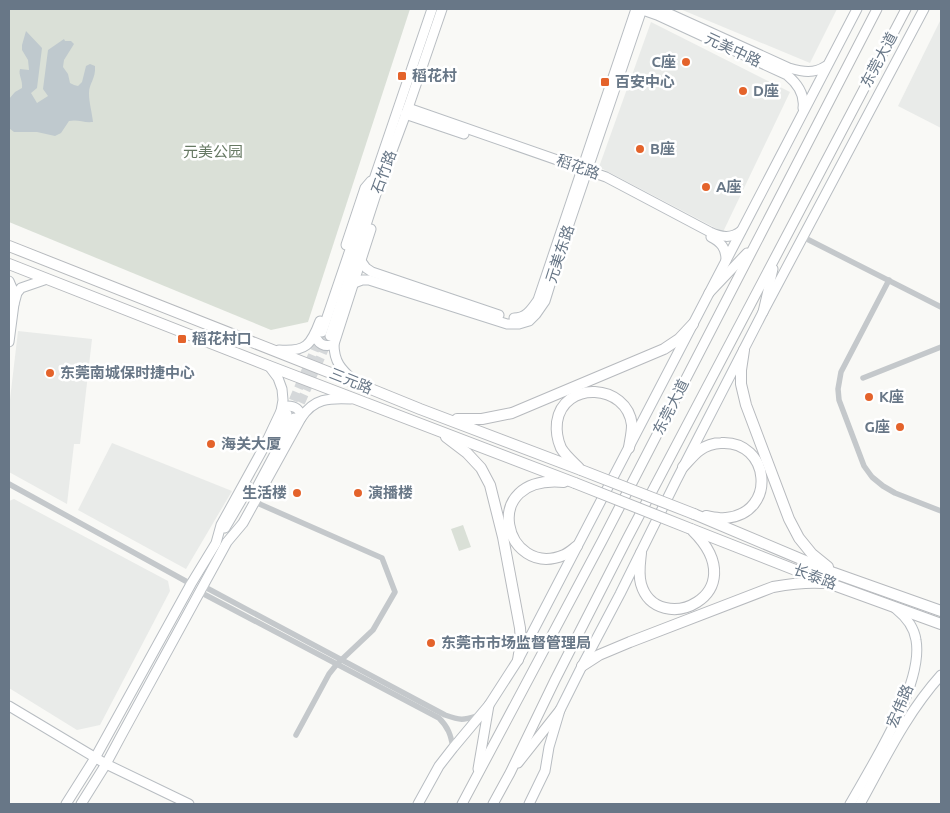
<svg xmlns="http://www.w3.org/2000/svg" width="950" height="813" font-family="Ubuntu,'Noto Sans SC',sans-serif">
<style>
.built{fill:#e9ebe9}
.green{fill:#dae0d7}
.water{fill:#bfc9ce}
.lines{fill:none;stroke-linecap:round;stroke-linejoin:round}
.secondary-tunnel{stroke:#d5d8da;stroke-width:9;stroke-dasharray:9 4.5;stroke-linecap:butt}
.secondary-casing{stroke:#b8bdc2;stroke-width:11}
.primary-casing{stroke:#b7bbbf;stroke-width:11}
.highway-casing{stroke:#b7babe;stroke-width:12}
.street{stroke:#c4c8cb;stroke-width:5.5}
.secondary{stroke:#fff;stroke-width:9}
.primary{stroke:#fff;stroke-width:9}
.highway{stroke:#fff;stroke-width:10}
.highway-bridge-casing{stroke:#b7babe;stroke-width:12;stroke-linecap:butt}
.highway-bridge{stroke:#fff;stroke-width:10}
.poi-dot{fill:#e4632b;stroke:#fff;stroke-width:2}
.labels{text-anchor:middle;stroke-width:5;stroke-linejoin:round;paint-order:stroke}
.street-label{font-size:15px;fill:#687787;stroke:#fff}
.poi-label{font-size:15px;font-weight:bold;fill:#687787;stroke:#fff;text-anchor:start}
.park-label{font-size:15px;fill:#667963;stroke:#fff}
</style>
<rect width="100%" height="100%" fill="#f9f9f6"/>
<g class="built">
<polygon points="680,9 837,9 810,63"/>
<polygon points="941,19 941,128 898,106"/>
<polygon points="651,22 790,92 723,232 599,167"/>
<polygon points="18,331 92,339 80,444 74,444 67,504 9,472 9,408"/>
<polygon points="112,443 232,491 186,569 78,510"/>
<polygon points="14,499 168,581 170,591 100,725 77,730 9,688 9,501"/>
</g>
<g class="green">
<polygon points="9,9 410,9 308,322 271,330 9,222"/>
<polygon points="463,525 471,547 459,551 451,529"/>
</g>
<path class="water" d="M26,31L42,48L37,88L31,93L37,103L48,96L43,89L48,50L64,39L65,41H71L74,44L64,60L63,67L68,74L70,83L74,85L78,86L82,82L86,66L90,64L95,66C96,79 89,83 89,93C89,103 92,112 93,122C83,123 78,119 69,121L61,133L55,136L37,132H14L9,128V99L15,92L22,88C23,80 18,75 20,69L29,70L28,60L22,50V45Z"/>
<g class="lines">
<g class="secondary-tunnel">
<polyline points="288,413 321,335"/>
<polyline points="295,415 330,336"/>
</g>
<g class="secondary-casing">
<g id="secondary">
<path d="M640,9L657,15L787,75C798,84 805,94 803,108"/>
<path d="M659,9L789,68C803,72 814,74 826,66"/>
<path d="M408,108L606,177L710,232C721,237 731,239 741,231"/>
<polyline points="405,114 464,134"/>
<path d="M711,237C721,242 726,248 726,260"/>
<polyline points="346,245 365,188 371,181"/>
<polyline points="361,261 366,268 372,272 499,315"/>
<polyline points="9,281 12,288 14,304 17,293 21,288 47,279"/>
<polyline points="354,283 362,280 369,280 507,324 519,324 529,321 536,314 545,301 567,230 642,9"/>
<path d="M514,318C526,318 531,310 538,300L636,9"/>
<polyline points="322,332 432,9"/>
<path d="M315,334C317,344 325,348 334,344"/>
<polyline points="330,336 377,191 408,108 442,9"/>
<polyline points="9,342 14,304"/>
<path d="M279,350C306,352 311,345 320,321"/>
<path d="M354,381C341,369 334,362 334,344L371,229"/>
<path d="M281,411L287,406C296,406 300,409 301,418"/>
<polyline points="276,436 287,414"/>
<polyline points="256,489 294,418"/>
<polyline points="225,528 249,487"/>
<polyline points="9,706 106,764 189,804"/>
<polyline points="66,804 95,758 191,584 216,543 221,525 264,447 281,411 283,400 282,389 278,378 269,366"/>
<path d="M81,804L106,764L121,736L227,542L243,523L301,418C314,398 329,398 351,399"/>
<polyline points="418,804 439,766 453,748 489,705 518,660 857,9"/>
<polyline points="529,804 545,771 549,747 560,710 582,666 620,594 676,481 763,312 924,9"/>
<path d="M850,804C872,765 924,684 916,640C914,626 906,617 896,609"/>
<path d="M860,804C885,759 906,714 941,675"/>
</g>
</g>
<g class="primary-casing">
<g id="primary">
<polyline points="709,293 747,253"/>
<polyline points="763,312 773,269"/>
<polyline points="518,763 560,710"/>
<polyline points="478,769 489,705"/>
<polyline points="462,804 602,541 877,9"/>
<polyline points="493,804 510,773 555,680 628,537 906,9"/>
</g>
</g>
<g class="highway-casing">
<g id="highway">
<polyline points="9,246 356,383 420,409 581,470"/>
<polyline points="9,264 269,366 575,483"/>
<polyline points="744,350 741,370 741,384 746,405 789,519 799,538 812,554 828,567"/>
<polyline points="457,419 482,419 512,413 664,349 679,339 693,324"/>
<polyline points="446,437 467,453 481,468 490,485 503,537 520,628 521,642 518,660"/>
<path d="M683,467C688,462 694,454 700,450C705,446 714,443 721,443C770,440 778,513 726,518C720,519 712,517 706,516"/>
<path d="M579,468C573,462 565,455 561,448C557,439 556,431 557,422C563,380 627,383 632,425C632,433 630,440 629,448"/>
<path d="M564,482C477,474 505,580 564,555C569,553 573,549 577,546"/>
<polyline points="694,514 834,573 941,611"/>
<polyline points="691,529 831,584 941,624"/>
<path d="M641,553C640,563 638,573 641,584C657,639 757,595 693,531"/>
<path d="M582,666L599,655L630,642L773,587C790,584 806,582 822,583"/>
</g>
</g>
<g class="street">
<polyline points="803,237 941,307"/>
<polyline points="889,280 841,372 838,389 839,400 864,466 872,477 883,486 895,493 941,511"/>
<polyline points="863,378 941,347"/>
<polyline points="9,484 191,584"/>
<polyline points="255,502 382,558 395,592 373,630 337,664 329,674 296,735"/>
<path d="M203,586L445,715C462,721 463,720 480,715"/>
<path d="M200,592L439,718C448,727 451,735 453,748"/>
</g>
<use href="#secondary" class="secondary"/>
<use href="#primary" class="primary"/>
<use href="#highway" class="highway"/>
<g class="highway-bridge-casing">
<g id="highway-bridge">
<polyline points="581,470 694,514"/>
<polyline points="575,483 691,529"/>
</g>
</g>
<use href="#highway-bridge" class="highway-bridge"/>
</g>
<g class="poi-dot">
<circle cx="686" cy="62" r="5"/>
<rect x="397" y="71" width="10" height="10" rx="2.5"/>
<rect x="600" y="77" width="10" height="10" rx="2.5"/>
<circle cx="743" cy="91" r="5"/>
<circle cx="640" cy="149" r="5"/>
<circle cx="706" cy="187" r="5"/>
<rect x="177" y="334" width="10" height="10" rx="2.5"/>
<circle cx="50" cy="373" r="5"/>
<circle cx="869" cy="397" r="5"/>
<circle cx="900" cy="427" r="5"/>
<circle cx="211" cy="444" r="5"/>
<circle cx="297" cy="493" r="5"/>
<circle cx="358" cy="493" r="5"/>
<circle cx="431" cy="643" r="5"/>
</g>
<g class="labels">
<g class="street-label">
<text transform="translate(733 50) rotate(25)" y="5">元美中路</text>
<text transform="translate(879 60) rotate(-62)" y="5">东莞大道</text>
<text transform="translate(578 167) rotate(20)" y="5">稻花路</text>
<text transform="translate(384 172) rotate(-70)" y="5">石竹路</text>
<text transform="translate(560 254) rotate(-72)" y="5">元美东路</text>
<text transform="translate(351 381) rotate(22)" y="5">三元路</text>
<text transform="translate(671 407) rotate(-63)" y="5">东莞大道</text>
<text transform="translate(815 577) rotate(21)" y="5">长泰路</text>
<text transform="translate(900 706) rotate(-67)" y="5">宏伟路</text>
</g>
<g class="poi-label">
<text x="676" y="67" text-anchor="end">C座</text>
<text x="412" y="81">稻花村</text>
<text x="615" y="87">百安中心</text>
<text x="753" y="96">D座</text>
<text x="650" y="154">B座</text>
<text x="716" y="192">A座</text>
<text x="192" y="344">稻花村口</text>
<text x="60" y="378">东莞南城保时捷中心</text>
<text x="879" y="402">K座</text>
<text x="890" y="432" text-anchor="end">G座</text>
<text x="221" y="449">海关大厦</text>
<text x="287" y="498" text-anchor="end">生活楼</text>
<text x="368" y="498">演播楼</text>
<text x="441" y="648">东莞市市场监督管理局</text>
</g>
<g class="park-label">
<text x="213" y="157">元美公园</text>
</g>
</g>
<rect width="950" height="813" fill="none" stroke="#687787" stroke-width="20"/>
</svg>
